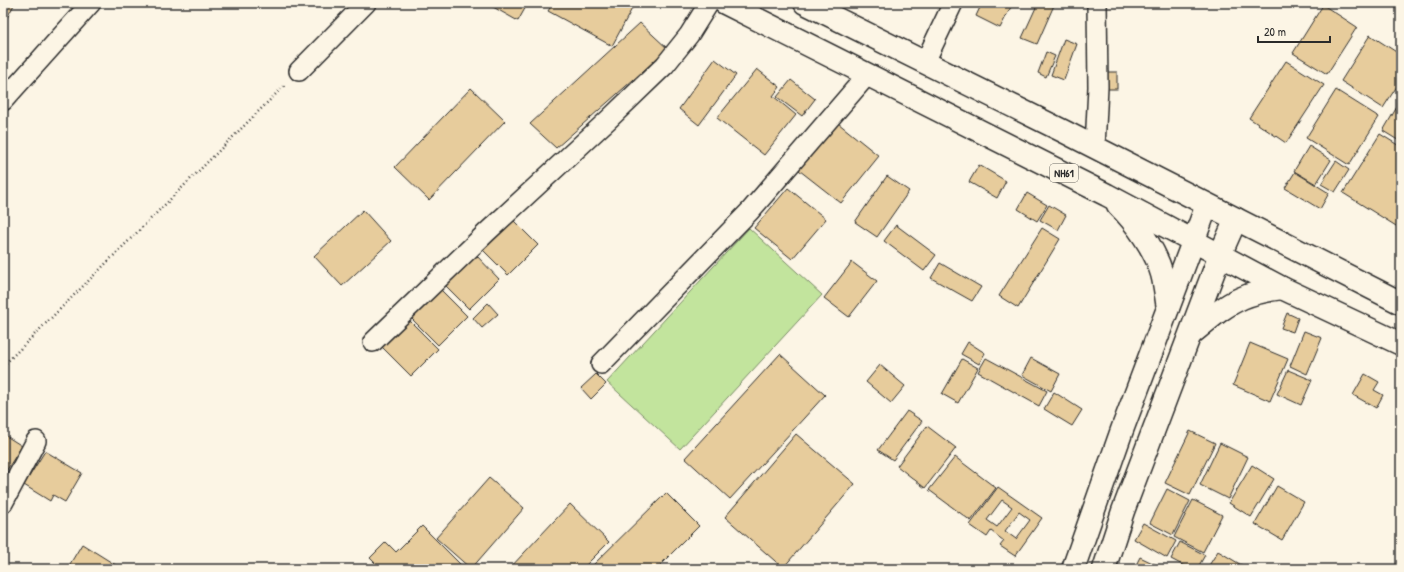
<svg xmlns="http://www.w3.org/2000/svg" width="1404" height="572" font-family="'Patrick Hand',sans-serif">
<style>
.green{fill:#c2e49d;stroke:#768864}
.building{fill:#e7cc9c;stroke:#2b2b2b;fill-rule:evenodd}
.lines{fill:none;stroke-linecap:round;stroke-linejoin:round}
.street-casing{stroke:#2b2b2b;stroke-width:22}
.secondary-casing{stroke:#2b2b2b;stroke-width:25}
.highway-casing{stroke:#2b2b2b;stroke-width:25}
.path{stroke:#2b2b2b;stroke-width:2.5;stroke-dasharray:1 3;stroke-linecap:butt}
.street{stroke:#fcf5e5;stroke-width:19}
.secondary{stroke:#fcf5e5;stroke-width:22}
.highway{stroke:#fcf5e5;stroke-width:22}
.labels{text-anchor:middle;stroke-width:3;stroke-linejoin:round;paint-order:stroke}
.shield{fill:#fcf5e5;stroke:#6a6863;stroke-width:1}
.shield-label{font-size:11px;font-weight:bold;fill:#2b2b2b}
</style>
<rect width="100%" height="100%" fill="#fcf5e5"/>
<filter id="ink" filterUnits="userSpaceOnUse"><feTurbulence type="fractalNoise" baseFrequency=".025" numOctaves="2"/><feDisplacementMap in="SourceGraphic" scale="8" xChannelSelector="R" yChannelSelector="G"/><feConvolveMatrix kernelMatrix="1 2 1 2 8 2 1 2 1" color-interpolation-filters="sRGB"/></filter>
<g filter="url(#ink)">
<polygon class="green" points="749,228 822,295 680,449 607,382"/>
<g class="building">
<polygon points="3,3 15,3 3,25"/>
<polygon points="307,3 317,3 314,8"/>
<polygon points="486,3 528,3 518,21"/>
<polygon points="553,3 635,3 612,46 548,11"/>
<polygon points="982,3 1013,3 1000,28 976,16"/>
<polygon points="1038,3 1055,3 1037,44 1022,38"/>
<polygon points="1323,5 1357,27 1327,74 1293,53"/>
<polygon points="640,23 668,49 556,148 530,124"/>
<polygon points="1370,35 1401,55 1401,80 1383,108 1341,81"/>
<polygon points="1064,39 1077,44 1064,80 1051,75"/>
<polygon points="1046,52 1055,56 1046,77 1038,73"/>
<polygon points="715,59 736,75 699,125 679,109"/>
<polygon points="1286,61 1324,85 1286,143 1249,118"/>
<polygon points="757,69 780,87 773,96 796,115 764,155 717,118"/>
<rect x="1104" y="72" width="13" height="17"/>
<polygon points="791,80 815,99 802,116 777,97"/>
<polygon points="471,88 505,121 429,200 395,167"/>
<polygon points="1336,90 1379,117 1349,165 1306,138"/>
<polygon points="1401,100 1401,142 1383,131"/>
<polygon points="833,119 879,156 841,203 795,167"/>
<polygon points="1380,134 1401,147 1401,229 1343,193"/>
<polygon points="1309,146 1331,160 1316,184 1294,171"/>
<polygon points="1336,161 1349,170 1335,192 1321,184"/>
<polygon points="979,165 1006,181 997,198 969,182"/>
<polygon points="1295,172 1329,193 1320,209 1285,188"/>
<polygon points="887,176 909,191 877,237 855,222"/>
<polygon points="788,188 826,219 792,259 754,228"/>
<polygon points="1027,193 1047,205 1037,221 1018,209"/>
<polygon points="1049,205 1066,215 1058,230 1040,220"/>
<polygon points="363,210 391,241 342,286 314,256"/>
<polygon points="513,220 538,245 508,275 483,250"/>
<polygon points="896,225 936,255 924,271 884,241"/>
<polygon points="1042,228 1060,239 1018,308 999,296"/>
<polygon points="476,255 499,279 469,309 445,285"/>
<polygon points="852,262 877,281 849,317 824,298"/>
<polygon points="940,263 981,287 972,301 931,278"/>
<polygon points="441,290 467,316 438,345 412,319"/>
<polygon points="488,303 498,314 482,328 473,318"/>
<polygon points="1287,313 1298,318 1293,332 1281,328"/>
<polygon points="409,320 438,349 411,376 382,347"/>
<polygon points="1304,331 1322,338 1307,374 1290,366"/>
<polygon points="968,342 985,353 979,364 961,354"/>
<polygon points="1250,343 1288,359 1270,401 1233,385"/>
<polygon points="780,354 825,395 730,499 685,458"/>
<polygon points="986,358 1047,391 1039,406 978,372"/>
<polygon points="1031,358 1060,374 1051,391 1022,375"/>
<polygon points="962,359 978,368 958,403 942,394"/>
<polygon points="880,365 905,386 891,403 866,382"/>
<polygon points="1288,370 1312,380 1301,405 1277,394"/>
<polygon points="596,374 606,384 591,399 581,388"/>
<polygon points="1365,374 1379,382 1374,390 1383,395 1376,408 1353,395"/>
<polygon points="1054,392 1082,410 1072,426 1044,409"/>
<polygon points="907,411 922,421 893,460 878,450"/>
<polygon points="927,426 956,448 925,488 897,466"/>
<polygon points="1190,431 1215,443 1190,495 1165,483"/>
<polygon points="3,434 22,446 3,476"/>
<polygon points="796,434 855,484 783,568 725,517"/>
<polygon points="1220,443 1248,457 1228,499 1200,485"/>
<polygon points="45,451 82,473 65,502 53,495 50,501 24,485"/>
<polygon points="955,457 996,488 971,521 929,490"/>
<polygon points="1252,465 1274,479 1251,517 1229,503"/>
<polygon points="489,478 524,508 471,569 436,538"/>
<polygon points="1277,486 1304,502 1282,540 1255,524"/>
<path d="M998,487L1042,518L1015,556L1000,546L1004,541L991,531L987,537L970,525ZM1002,500L1012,507L997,527L987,520ZM1019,512L1030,520L1016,539L1005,531Z"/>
<polygon points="1167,489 1190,501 1173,535 1150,523"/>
<polygon points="666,493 699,526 656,569 589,569"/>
<polygon points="1193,500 1222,515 1203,552 1174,537"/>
<polygon points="570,504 609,542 582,569 509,569"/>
<polygon points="1143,523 1176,541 1167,558 1134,539"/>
<polygon points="422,526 465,569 379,569 380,568 370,558 386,542 396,552"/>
<polygon points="1180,542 1205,555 1197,569 1190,569 1171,559"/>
<polygon points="82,544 122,569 67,569"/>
<polygon points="1218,551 1248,569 1210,569 1208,567"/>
<polygon points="1140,557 1165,569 1134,569"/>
</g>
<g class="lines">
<g class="street-casing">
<g id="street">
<polyline points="925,62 953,3"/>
<polyline points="299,71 366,3"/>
<polyline points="3,101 91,3"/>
<polyline points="1095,147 1098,87 1097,3"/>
<polyline points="373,342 486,233 609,119 665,65 689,35 709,3"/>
<polyline points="601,364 750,211 868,74"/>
<polyline points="3,503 36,441"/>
</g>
</g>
<g class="secondary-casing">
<g id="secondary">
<polyline points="1073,569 1122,430 1207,205"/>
<polyline points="1104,569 1123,511 1220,255 1236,219"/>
</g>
</g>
<g class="highway-casing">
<g id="highway">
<polyline points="725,3 1107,195 1282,288 1401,344"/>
<polyline points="805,3 1063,131 1401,303"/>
<path d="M1118,205C1136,223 1155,249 1162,274C1165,285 1166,297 1168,308"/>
<path d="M1191,334C1207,321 1223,306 1242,298C1255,292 1268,290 1282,288"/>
</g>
</g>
<polyline class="path" points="3,366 285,85"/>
<use href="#street" class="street"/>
<use href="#secondary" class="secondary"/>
<use href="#highway" class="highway"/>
</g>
</g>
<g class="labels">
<rect class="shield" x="1050" y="164" width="28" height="18" rx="3"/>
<g class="shield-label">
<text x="1064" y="177">NH61</text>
</g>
</g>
<rect width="1404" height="572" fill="none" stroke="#fcf5e5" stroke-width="16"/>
<rect x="8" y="8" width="1388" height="556" fill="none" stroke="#2b2b2b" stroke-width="1.5" filter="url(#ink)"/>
<path d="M1258 36v6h72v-6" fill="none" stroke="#2b2b2b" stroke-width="2"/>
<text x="1264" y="36" font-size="12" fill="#2b2b2b" stroke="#fcf5e5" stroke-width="3" paint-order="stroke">20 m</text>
</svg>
